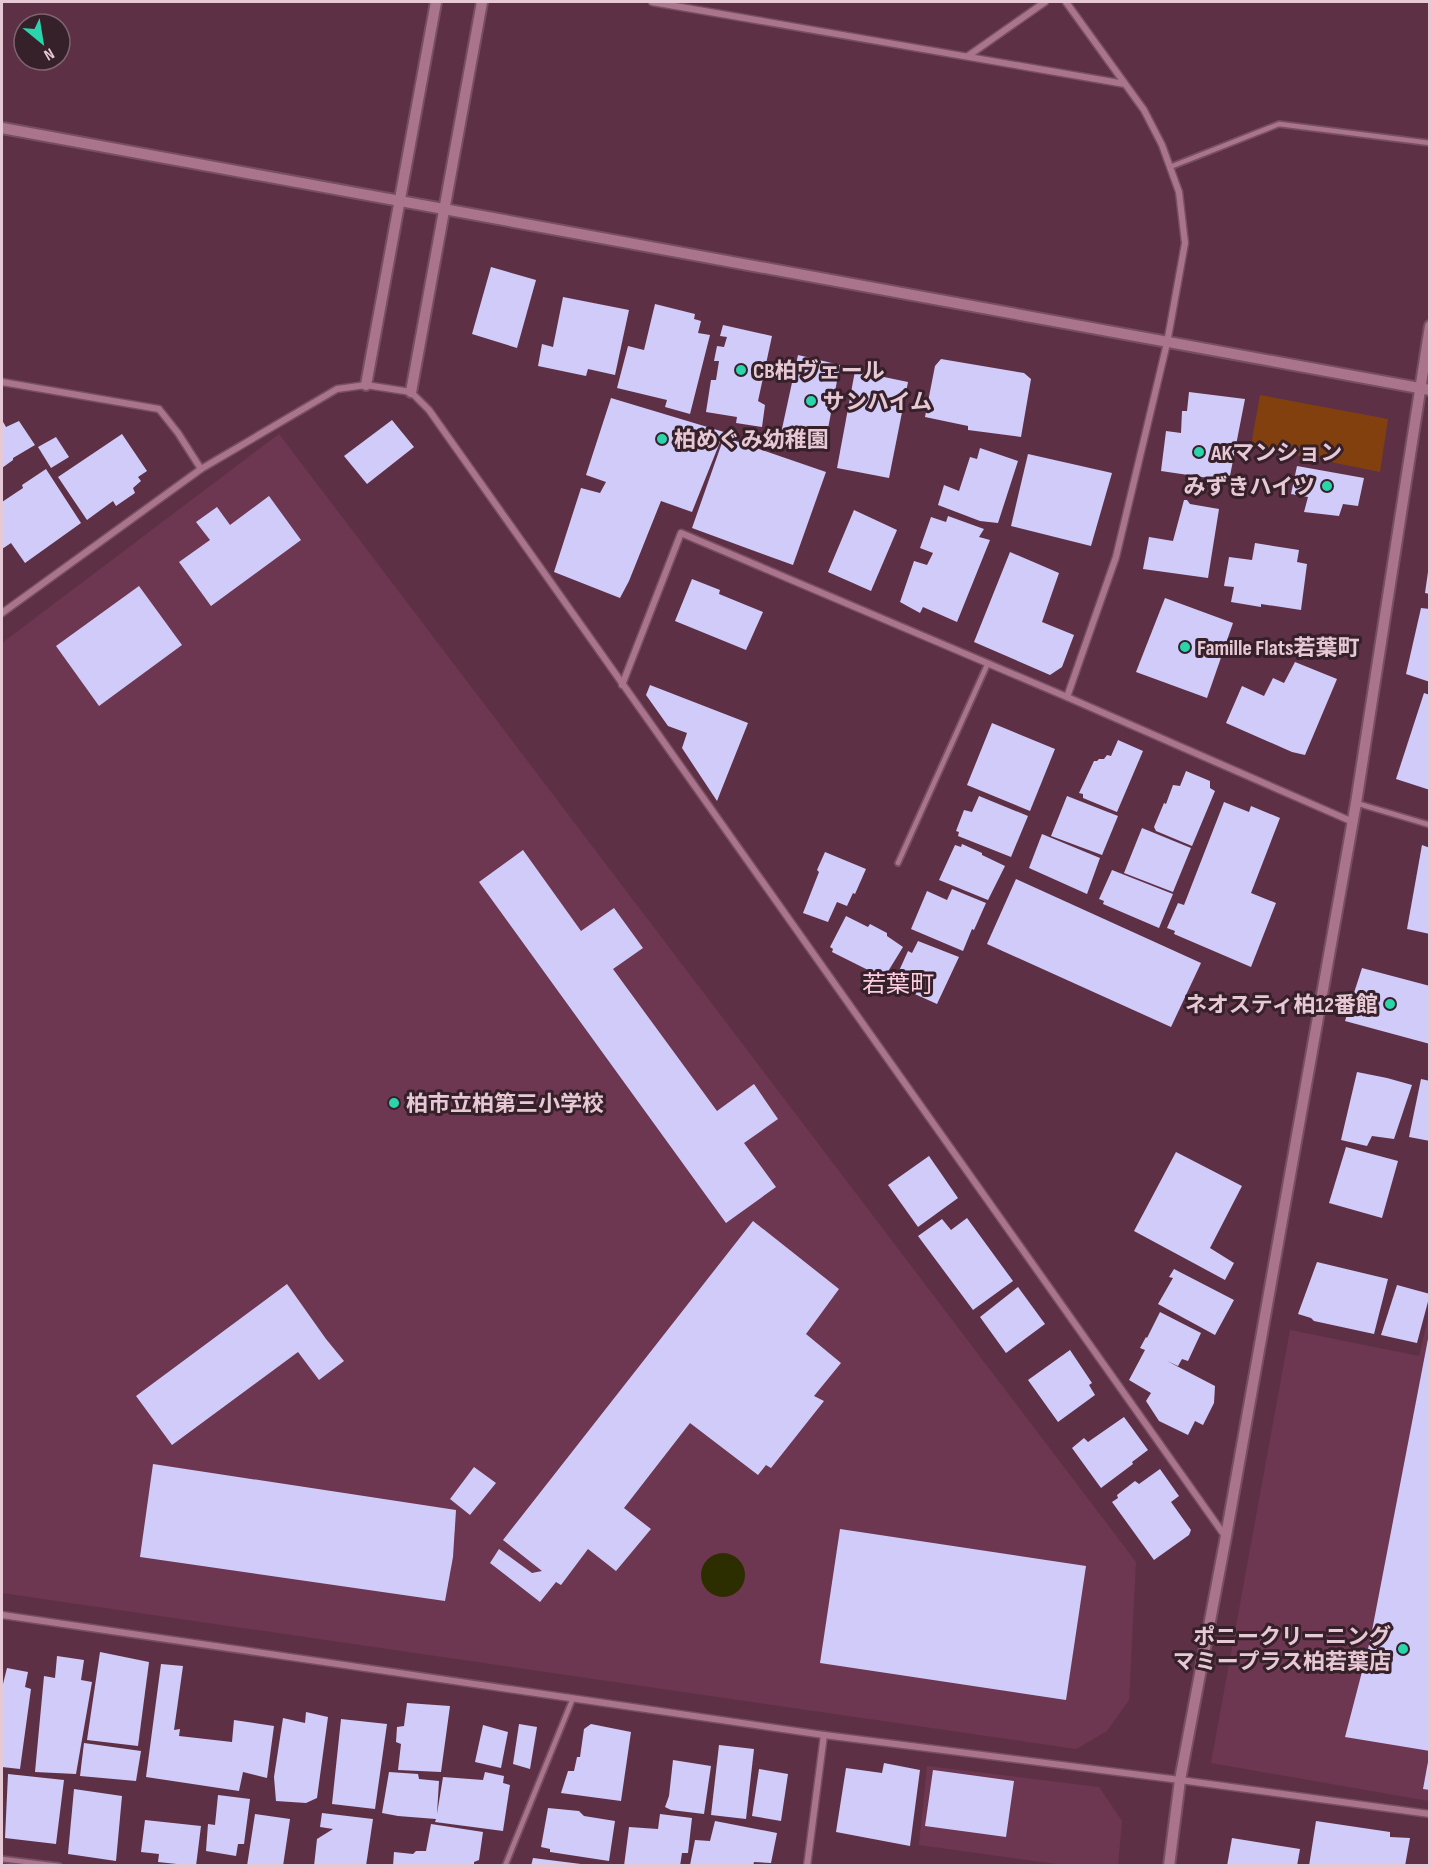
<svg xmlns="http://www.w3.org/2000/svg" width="1431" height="1867" font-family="'Sofia Sans Condensed','Noto Sans JP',sans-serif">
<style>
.built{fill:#6d3751}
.green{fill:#81400e}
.water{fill:#2d2e00}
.building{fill:#d1cbfa}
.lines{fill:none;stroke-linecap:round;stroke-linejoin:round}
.service-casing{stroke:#774f62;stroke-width:8}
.minor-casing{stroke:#774f62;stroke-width:9}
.tertiary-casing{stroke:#774f62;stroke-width:14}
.service{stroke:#aa758c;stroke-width:4.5}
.minor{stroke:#aa758c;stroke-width:6}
.tertiary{stroke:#aa758c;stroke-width:10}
.poi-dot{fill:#2ad5ac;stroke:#36202a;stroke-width:2}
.labels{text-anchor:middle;stroke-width:6;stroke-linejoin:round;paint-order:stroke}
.poi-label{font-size:22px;font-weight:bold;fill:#e7c9d5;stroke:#36202a;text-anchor:start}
.neighbourhood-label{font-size:24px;fill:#fdcee2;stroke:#36202a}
</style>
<rect width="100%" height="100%" fill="#5e3046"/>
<g class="built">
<polygon points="279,434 1136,1562 1129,1700 1107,1731 1076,1749 2,1593 2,643"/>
<polygon points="1429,1314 1429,1801 1211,1763 1290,1330 1419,1356"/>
<polygon points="927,1766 1099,1787 1122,1821 1118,1865 1063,1865 919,1845"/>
</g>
<polygon class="green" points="1260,395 1388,419 1380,472 1251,446"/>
<circle class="water" cx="723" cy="1575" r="22"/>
<g class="building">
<polygon points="491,267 536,280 517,348 472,334"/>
<polygon points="563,297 629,310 615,375 588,369 586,376 538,366 542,344 553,347"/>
<polygon points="655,304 695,314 694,319 701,321 698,333 710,335 690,414 665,407 667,400 617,388 628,346 644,350"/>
<polygon points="723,325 772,336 758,401 765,405 762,427 736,423 737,417 706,412 711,380 716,380 719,361 714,361 717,346 724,347 727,337 720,336"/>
<polygon points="798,355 840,365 824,450 780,438"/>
<polygon points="941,359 1024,373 1031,379 1021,437 968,430 968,426 925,417 935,366"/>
<polygon points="855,371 908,382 889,478 837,468"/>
<polygon points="1189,392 1245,399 1229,481 1161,471 1166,431 1181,433 1182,411 1187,411"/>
<polygon points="611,398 724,432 692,512 661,501 629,581 620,598 554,572 581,488 600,493 606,482 586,475"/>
<polygon points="2,420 6,427 19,421 35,445 13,458 13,460 2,468"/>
<polygon points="392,420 414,447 367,484 344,456"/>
<polygon points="122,434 147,471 138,477 141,481 133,488 135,493 116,506 113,501 87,520 58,477"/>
<polygon points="56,437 69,457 51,468 38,447"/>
<polygon points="724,437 826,472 793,565 692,528"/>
<polygon points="980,448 1018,461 998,523 980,521 938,505 944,485 959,491 970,457 977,459"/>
<polygon points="1028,454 1112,473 1091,546 1011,526"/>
<polygon points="1297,466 1364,478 1358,506 1343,504 1339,516 1304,512 1308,497 1291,494"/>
<polygon points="46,469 81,523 25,563 11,543 2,549 2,502 23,488 22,485"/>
<polygon points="269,496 301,540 211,606 179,562 210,540 196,522 217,507 230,525"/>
<polygon points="1184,500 1187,500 1190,504 1219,509 1208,578 1143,569 1149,537 1173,541"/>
<polygon points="854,510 897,530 871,591 828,572"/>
<polygon points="948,516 984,529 979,537 990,540 957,622 923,607 920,613 900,602 914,561 927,565 933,553 920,548 931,517 946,522"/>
<polygon points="1255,543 1299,550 1297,562 1307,564 1301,610 1261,604 1261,607 1231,602 1234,587 1224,586 1229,557 1252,560"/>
<polygon points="1010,552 1059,573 1042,622 1074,635 1062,667 1050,675 974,642"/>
<polygon points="1428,572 1430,572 1430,594 1425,593"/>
<polygon points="692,579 720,590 719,594 763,612 746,650 675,621"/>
<polygon points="139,586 182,645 99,706 56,646"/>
<polygon points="1165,598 1233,623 1207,698 1136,672"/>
<polygon points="1421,608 1430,609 1430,682 1406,674"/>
<polygon points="1295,662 1337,679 1305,755 1292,752 1226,723 1242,686 1264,696 1273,678 1284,683"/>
<polygon points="650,685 748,723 717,801 682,748 687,733 668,726 646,695"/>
<polygon points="1424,693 1430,695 1430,790 1396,779"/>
<polygon points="992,723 1055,749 1030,811 967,785"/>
<polygon points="1118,740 1143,751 1117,812 1083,798 1083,794 1079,793 1094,761 1097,761 1099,759 1104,759 1107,755 1111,756"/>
<polygon points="1186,771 1210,781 1210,788 1215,791 1192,846 1156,831 1154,827 1164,803 1166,804 1173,785 1180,786"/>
<polygon points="979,796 1028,816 1011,857 958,836 959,832 956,831 964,810 972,812"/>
<polygon points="1067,796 1118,816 1102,855 1051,836"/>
<polygon points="1224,802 1249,812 1251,806 1280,818 1251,893 1276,903 1251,967 1174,934 1175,931 1167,928 1178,903 1184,905"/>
<polygon points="1142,828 1191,848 1173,892 1124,873"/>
<polygon points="1042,834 1100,858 1087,894 1029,868"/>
<polygon points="962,844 982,853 982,855 1005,866 988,900 939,880 955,845 961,847"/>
<polygon points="1422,845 1430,848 1430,934 1407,929"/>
<polygon points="523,850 581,931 614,908 643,948 613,969 717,1111 754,1084 778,1119 744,1143 776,1187 726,1223 479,882"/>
<polygon points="825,852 866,869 855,894 853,893 847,906 837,902 828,922 803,913 819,872 817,870"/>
<polygon points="1112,870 1173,894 1159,928 1103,904 1104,901 1099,899"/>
<polygon points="1016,879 1201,963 1171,1027 987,944"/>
<polygon points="952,889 986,903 974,930 972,929 963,951 911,929 927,891 947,900"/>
<polygon points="846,916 868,927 870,924 887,933 887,936 903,947 884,978 832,952 833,949 830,947"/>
<polygon points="918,941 959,957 937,1004 897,986 898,983 894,982 908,951 912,953"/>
<polygon points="1362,968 1430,986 1430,1044 1345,1021"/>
<polygon points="1357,1072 1387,1078 1412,1085 1394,1139 1372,1136 1367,1146 1341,1140"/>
<polygon points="1421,1079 1430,1081 1430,1141 1409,1137"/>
<polygon points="1346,1147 1398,1161 1382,1218 1329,1203"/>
<polygon points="1176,1152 1242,1186 1210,1248 1234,1263 1225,1280 1134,1231"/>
<polygon points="929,1156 958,1198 918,1227 888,1185"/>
<polygon points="967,1218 1013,1281 973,1310 918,1236 942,1219 951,1230"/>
<polygon points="753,1221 839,1289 806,1334 841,1363 814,1396 824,1401 771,1468 766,1465 758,1475 690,1423 624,1508 651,1529 616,1571 588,1549 561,1585 556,1582 540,1602 490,1563 499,1549 532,1573 542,1571 503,1540"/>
<polygon points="1317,1262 1388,1279 1374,1334 1314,1321 1311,1318 1298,1314"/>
<polygon points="1174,1269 1234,1300 1215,1335 1158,1304 1173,1278 1169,1277"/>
<polygon points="287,1284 326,1339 344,1361 319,1380 298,1352 172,1445 136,1396"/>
<polygon points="1397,1285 1430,1294 1417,1343 1381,1335"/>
<polygon points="1018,1287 1045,1324 1006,1353 980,1317"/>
<polygon points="1160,1312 1201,1333 1188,1361 1182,1359 1178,1366 1167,1361 1215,1386 1214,1403 1203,1425 1195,1421 1188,1435 1159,1421 1146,1401 1151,1393 1129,1380 1145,1350 1140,1348 1146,1337 1147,1338"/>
<polygon points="1428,1339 1430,1339 1430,1751 1345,1737 1370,1641"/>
<polygon points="1070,1350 1092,1383 1089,1385 1095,1395 1058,1422 1028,1380"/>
<polygon points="1124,1417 1148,1450 1132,1462 1133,1464 1101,1488 1072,1448 1084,1438 1088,1442"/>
<polygon points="153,1464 456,1510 453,1557 445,1601 140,1557"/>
<polygon points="474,1467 496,1483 470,1515 450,1499"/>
<polygon points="1160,1469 1179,1496 1171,1502 1191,1530 1189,1535 1154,1560 1112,1502 1118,1498 1117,1495 1135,1481 1139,1484"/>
<polygon points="840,1529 1086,1566 1066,1700 820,1663"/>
<polygon points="100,1652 149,1662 138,1746 87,1740"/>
<polygon points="57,1656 84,1660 81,1680 92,1682 76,1774 35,1772 44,1676 55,1678"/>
<polygon points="161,1664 183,1666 174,1730 180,1729 179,1736 232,1742 234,1720 274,1726 267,1778 243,1772 239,1791 146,1777"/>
<polygon points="7,1668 28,1672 25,1687 31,1689 20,1769 2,1767 2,1683 3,1684"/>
<polygon points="407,1703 450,1706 441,1772 398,1770 401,1744 396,1742 397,1727 404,1726"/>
<polygon points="306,1712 328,1717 317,1798 306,1803 276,1801 274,1777 283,1718 305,1723"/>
<polygon points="341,1719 387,1724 375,1809 332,1804"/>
<polygon points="519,1724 537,1727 530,1769 513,1764"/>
<polygon points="591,1724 631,1732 621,1801 561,1793 568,1771 574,1771 577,1757 580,1757 584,1729"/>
<polygon points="483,1725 508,1732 501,1768 475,1762"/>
<polygon points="84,1743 141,1751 136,1781 80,1776"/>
<polygon points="719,1745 754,1749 746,1819 711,1815"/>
<polygon points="673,1760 711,1766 704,1814 671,1810 665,1807 669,1796"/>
<polygon points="1428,1762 1430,1762 1430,1790 1423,1789"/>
<polygon points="884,1763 920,1770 910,1846 836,1832 846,1768 882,1773"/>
<polygon points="759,1769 788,1774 781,1821 752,1816"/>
<polygon points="933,1770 1014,1781 1006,1837 925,1826"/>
<polygon points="389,1772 418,1774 419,1779 439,1781 437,1814 443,1777 483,1780 485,1772 504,1776 503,1783 510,1785 503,1831 435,1822 436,1819 398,1816 382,1813"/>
<polygon points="8,1774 64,1780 56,1844 5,1838"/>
<polygon points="74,1789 122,1796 116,1861 68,1854"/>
<polygon points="218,1795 250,1799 244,1844 238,1844 236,1856 206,1851 208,1824 215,1825"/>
<polygon points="548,1808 579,1811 584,1816 615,1821 609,1861 550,1852 550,1849 541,1847"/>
<polygon points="322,1813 373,1819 366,1866 314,1866 317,1839 333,1829 320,1827"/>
<polygon points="255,1814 290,1819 283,1866 247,1866"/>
<polygon points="660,1814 692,1818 688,1853 682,1853 680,1866 624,1866 629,1827 658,1829"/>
<polygon points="145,1820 201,1826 196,1866 158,1862 159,1854 141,1852"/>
<polygon points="715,1821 777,1833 771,1863 754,1862 753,1866 690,1865 695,1840 710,1841"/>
<polygon points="1316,1821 1390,1832 1390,1837 1410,1838 1405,1866 1309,1866"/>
<polygon points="431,1824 483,1832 479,1860 474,1862 474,1866 393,1866 394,1852 413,1854 416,1851 426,1851"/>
<polygon points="1232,1838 1300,1849 1297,1866 1227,1866"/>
<polygon points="533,1858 581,1864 581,1866 531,1866"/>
</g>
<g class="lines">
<g class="service-casing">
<g id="service">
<polyline points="1170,167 1279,124 1430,143"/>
<polyline points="1356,803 1430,825"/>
<polyline points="898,863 988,663"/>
<polyline points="2,1859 59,1866"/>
<polyline points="505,1866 573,1698"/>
</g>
</g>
<g class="minor-casing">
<g id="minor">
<polyline points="652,2 1125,84"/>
<polyline points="1066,2 1144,110 1162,145 1179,192 1185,243 1167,343 1116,557 1067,697"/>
<polyline points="968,56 1045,2"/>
<polyline points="2,382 159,409 178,433 201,469"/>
<polyline points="2,613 201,469 337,389 366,385 411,392 429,410 1225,1536"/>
<polyline points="622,685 681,533 1067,697 1353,822"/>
<polyline points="2,1615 824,1735 1180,1780 1430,1814"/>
<polyline points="807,1866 824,1735"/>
</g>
</g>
<g class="tertiary-casing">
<g id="tertiary">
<polyline points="2,128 1430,390"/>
<polyline points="366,385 436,2"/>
<polyline points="411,392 482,2"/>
<polyline points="1169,1866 1180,1780 1226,1536 1356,803 1430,326"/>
</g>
</g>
<use href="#service" class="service"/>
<use href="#minor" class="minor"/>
<use href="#tertiary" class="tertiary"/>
</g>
<g class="poi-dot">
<circle cx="741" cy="370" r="6"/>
<circle cx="811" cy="401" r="6"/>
<circle cx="662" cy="439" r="6"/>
<circle cx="1199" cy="452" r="6"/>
<circle cx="1327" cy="486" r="6"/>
<circle cx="1185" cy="647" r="6"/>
<circle cx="1390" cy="1004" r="6"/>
<circle cx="394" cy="1103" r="6"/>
<circle cx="1403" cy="1649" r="6"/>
</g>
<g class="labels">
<g class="poi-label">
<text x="753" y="378">CB柏ヴェール</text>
<text x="823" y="409">サンハイム</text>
<text x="674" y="447">柏めぐみ幼稚園</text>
<text x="1211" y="460">AKマンション</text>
<text x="1315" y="494" text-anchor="end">みずきハイツ</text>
<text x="1197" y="655">Famille Flats若葉町</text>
<text x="1378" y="1012" text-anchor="end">ネオスティ柏12番館</text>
<text x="406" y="1111">柏市立柏第三小学校</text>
<text x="1391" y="1644" text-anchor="end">ポニークリーニング<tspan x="1391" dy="25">マミープラス柏若葉店</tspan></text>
</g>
<g class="neighbourhood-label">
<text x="898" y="992">若葉町</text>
</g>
</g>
<rect width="1431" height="1867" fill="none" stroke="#e7c9d5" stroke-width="6"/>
<g transform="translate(42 42) rotate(150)"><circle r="28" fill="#36202a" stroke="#7d646e" stroke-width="1.5"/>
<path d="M0-4.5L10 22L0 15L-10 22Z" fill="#2ad5ac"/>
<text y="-9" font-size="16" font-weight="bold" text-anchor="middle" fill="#e7c9d5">N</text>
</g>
</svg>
